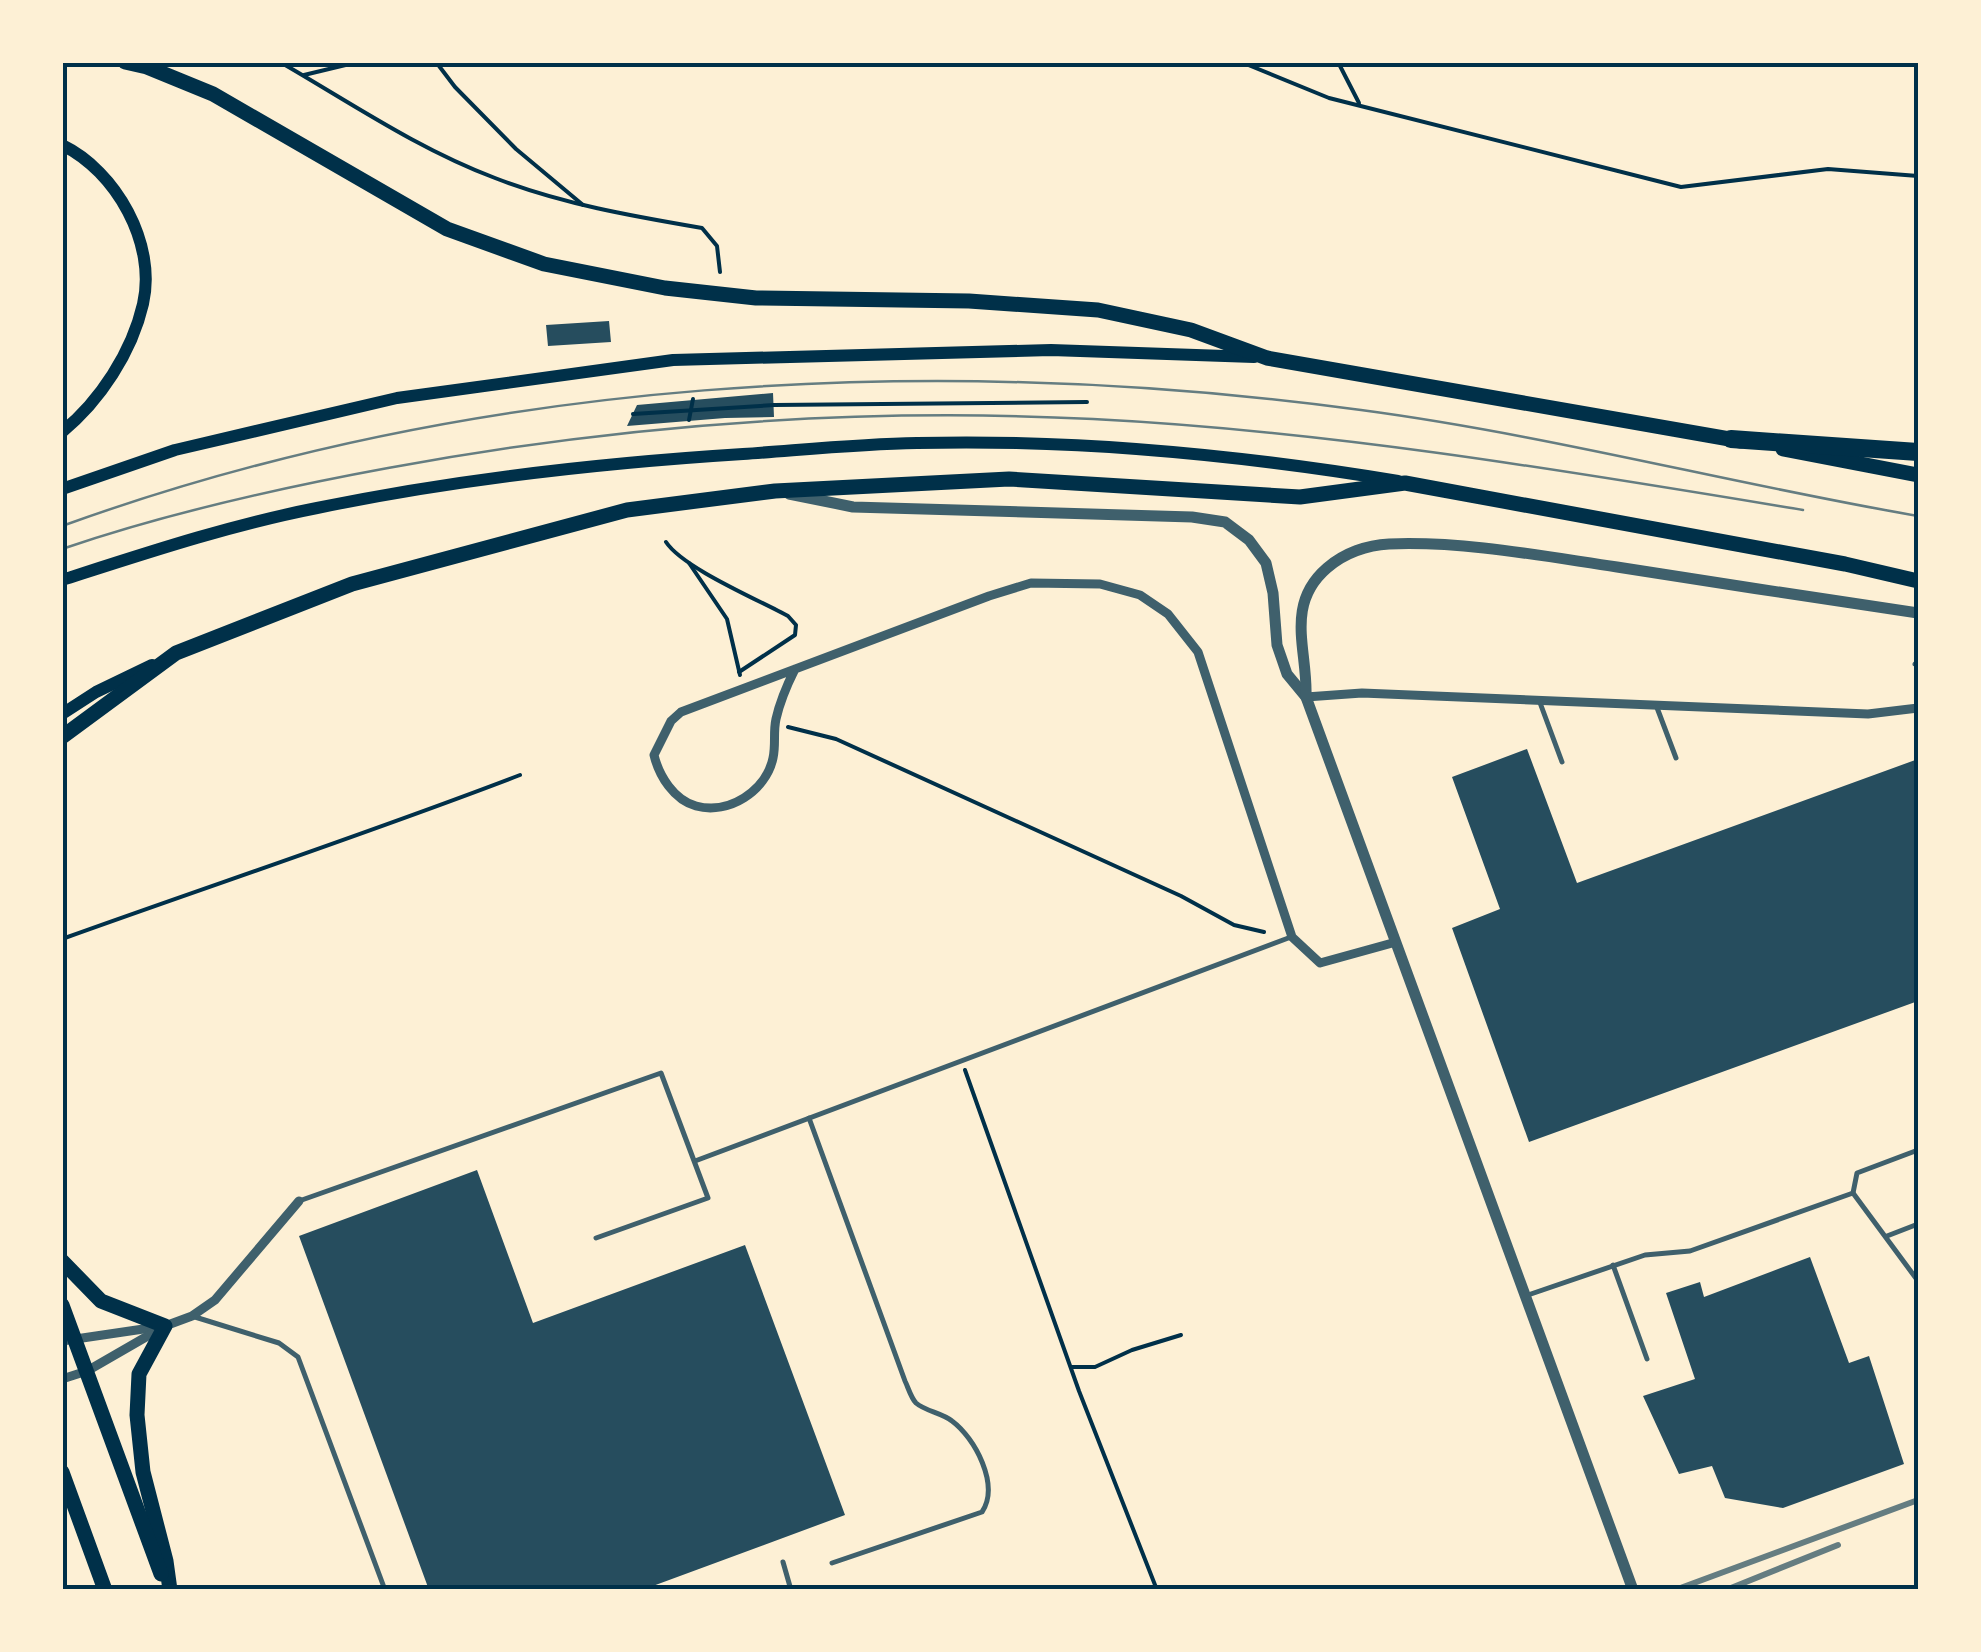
<svg xmlns="http://www.w3.org/2000/svg" width="1981" height="1652" font-family="Signika,sans-serif">
<style>
.building{fill:#264d5e}
.lines{fill:none;stroke-linecap:round;stroke-linejoin:round}
.path{stroke:#003049;stroke-width:4}
.service{stroke:#3f606c;stroke-width:5}
.minor{stroke:#3f606c;stroke-width:9}
.tertiary{stroke:#3f606c;stroke-width:11}
.secondary{stroke:#003049;stroke-width:12}
.primary{stroke:#003049;stroke-width:15}
.motorway{stroke:#003049;stroke-width:18}
.tram{stroke:#657d81;stroke-width:2.5}
.rail{stroke:#657d81;stroke-width:6}
.neatline{fill:none;stroke:#003049;stroke-width:4}
</style>
<rect width="100%" height="100%" fill="#fdf0d5"/>
<g class="building">
<polygon points="609,321 611,342 548,346 546,325"/>
<polygon points="773,393 774,417 725,418 627,426 637,405"/>
<polygon points="1527,749 1577,883 1918,759 1918,1001 1529,1142 1452,928 1500,909 1452,777"/>
<polygon points="477,1170 533,1323 745,1245 845,1515 642,1590 429,1590 299,1236"/>
<polygon points="1810,1257 1849,1363 1869,1356 1904,1464 1783,1508 1725,1498 1712,1466 1679,1474 1643,1396 1695,1379 1666,1293 1700,1282 1704,1297"/>
</g>
<g class="lines">
<g class="path">
<path d="M280,62C351,103 418,149 495,178C562,204 632,216 702,228L717,246L720,272"/>
<polyline points="436,62 455,87 516,149 583,205"/>
<polyline points="1241,62 1329,98 1681,187 1828,169 1918,176"/>
<polyline points="1338,62 1359,103"/>
<polyline points="304,75 358,62"/>
<polyline points="633,414 774,405 1087,402"/>
<polyline points="689,420 693,399"/>
<path d="M666,542C683,568 759,600 788,616L796,625L795,635L739,672"/>
<polyline points="689,563 727,619 740,675"/>
<polyline points="788,727 836,739 1181,896 1234,925 1264,932"/>
<path d="M62,939C215,884 369,833 520,775"/>
<polyline points="965,1070 1079,1391 1157,1590"/>
<polyline points="1071,1367 1095,1367 1132,1350 1181,1335"/>
</g>
<g class="service">
<polyline points="1915,664 1918,665"/>
<polyline points="1539,700 1562,762"/>
<polyline points="1656,705 1676,758"/>
<path d="M809,1118L905,1381C908,1387 911,1398 916,1403C925,1411 942,1413 952,1421C975,1438 1000,1485 982,1512L832,1563"/>
<polyline points="695,1161 1291,937"/>
<polyline points="1853,1193 1857,1173 1918,1150"/>
<polyline points="299,1201 661,1073 708,1198 596,1238"/>
<polyline points="1887,1236 1918,1224"/>
<polyline points="1613,1265 1647,1359"/>
<polyline points="1528,1295 1645,1255 1690,1251 1853,1193 1918,1281"/>
<polyline points="195,1317 279,1343 298,1357 385,1590"/>
<polyline points="783,1562 791,1590"/>
</g>
<g class="minor">
<path d="M795,669C787,685 780,701 776,719C773,732 776,745 773,758C766,791 729,815 696,806C674,800 659,776 654,755L671,721L681,712L989,596L1031,583L1100,584L1140,595L1168,614L1198,652L1292,937L1320,963L1396,942"/>
<polyline points="1306,697 1362,693 1868,714 1918,708"/>
<polyline points="62,1341 157,1327"/>
<polyline points="62,1379 87,1371 165,1326 192,1316 215,1300 299,1201"/>
</g>
<g class="tertiary">
<polyline points="789,494 853,507 1192,517 1225,522 1249,540 1266,563 1273,593 1277,645 1287,674 1306,697 1633,1590"/>
<path d="M1306,697C1308,651 1284,605 1327,568C1344,553 1367,545 1389,544C1465,541 1542,556 1617,567C1717,583 1818,598 1918,613"/>
</g>
<g class="secondary">
<path d="M62,145C116,171 157,244 143,304C132,352 100,401 62,432"/>
<polyline points="62,489 175,450 397,398 673,360 1051,350 1254,357"/>
<path d="M62,580C146,553 230,525 317,508C457,479 600,463 743,454C801,450 859,444 917,443C1077,439 1241,455 1398,481"/>
<polyline points="62,714 96,692 152,665"/>
</g>
<g class="primary">
<polyline points="125,62 147,67 213,94 447,229 544,264 665,288 756,298 969,301 1098,310 1191,330 1267,358 1741,441"/>
<polyline points="1783,449 1918,475"/>
<polyline points="62,737 176,653 352,584 627,510 775,491 1009,479 1300,497 1405,483 1845,564 1918,581"/>
<polyline points="62,1261 101,1301 165,1326 139,1374 137,1415 143,1472 166,1561 170,1590"/>
<polyline points="62,1305 161,1574"/>
<polyline points="62,1472 105,1590"/>
</g>
<polyline class="motorway" points="1731,439 1918,452"/>
<g class="tram">
<path d="M62,526C474,377 929,352 1361,410C1549,435 1732,484 1918,516"/>
<path d="M62,549C167,513 279,488 388,468C620,425 857,407 1093,419C1331,431 1567,471 1803,510"/>
</g>
<g class="rail">
<polyline points="1675,1590 1918,1500"/>
<polyline points="1726,1590 1838,1545"/>
</g>
</g>
<rect width="1981" height="1652" fill="none" stroke="#fdf0d5" stroke-width="130"/>
<rect x="65" y="65" width="1851" height="1522" class="neatline"/>
</svg>
